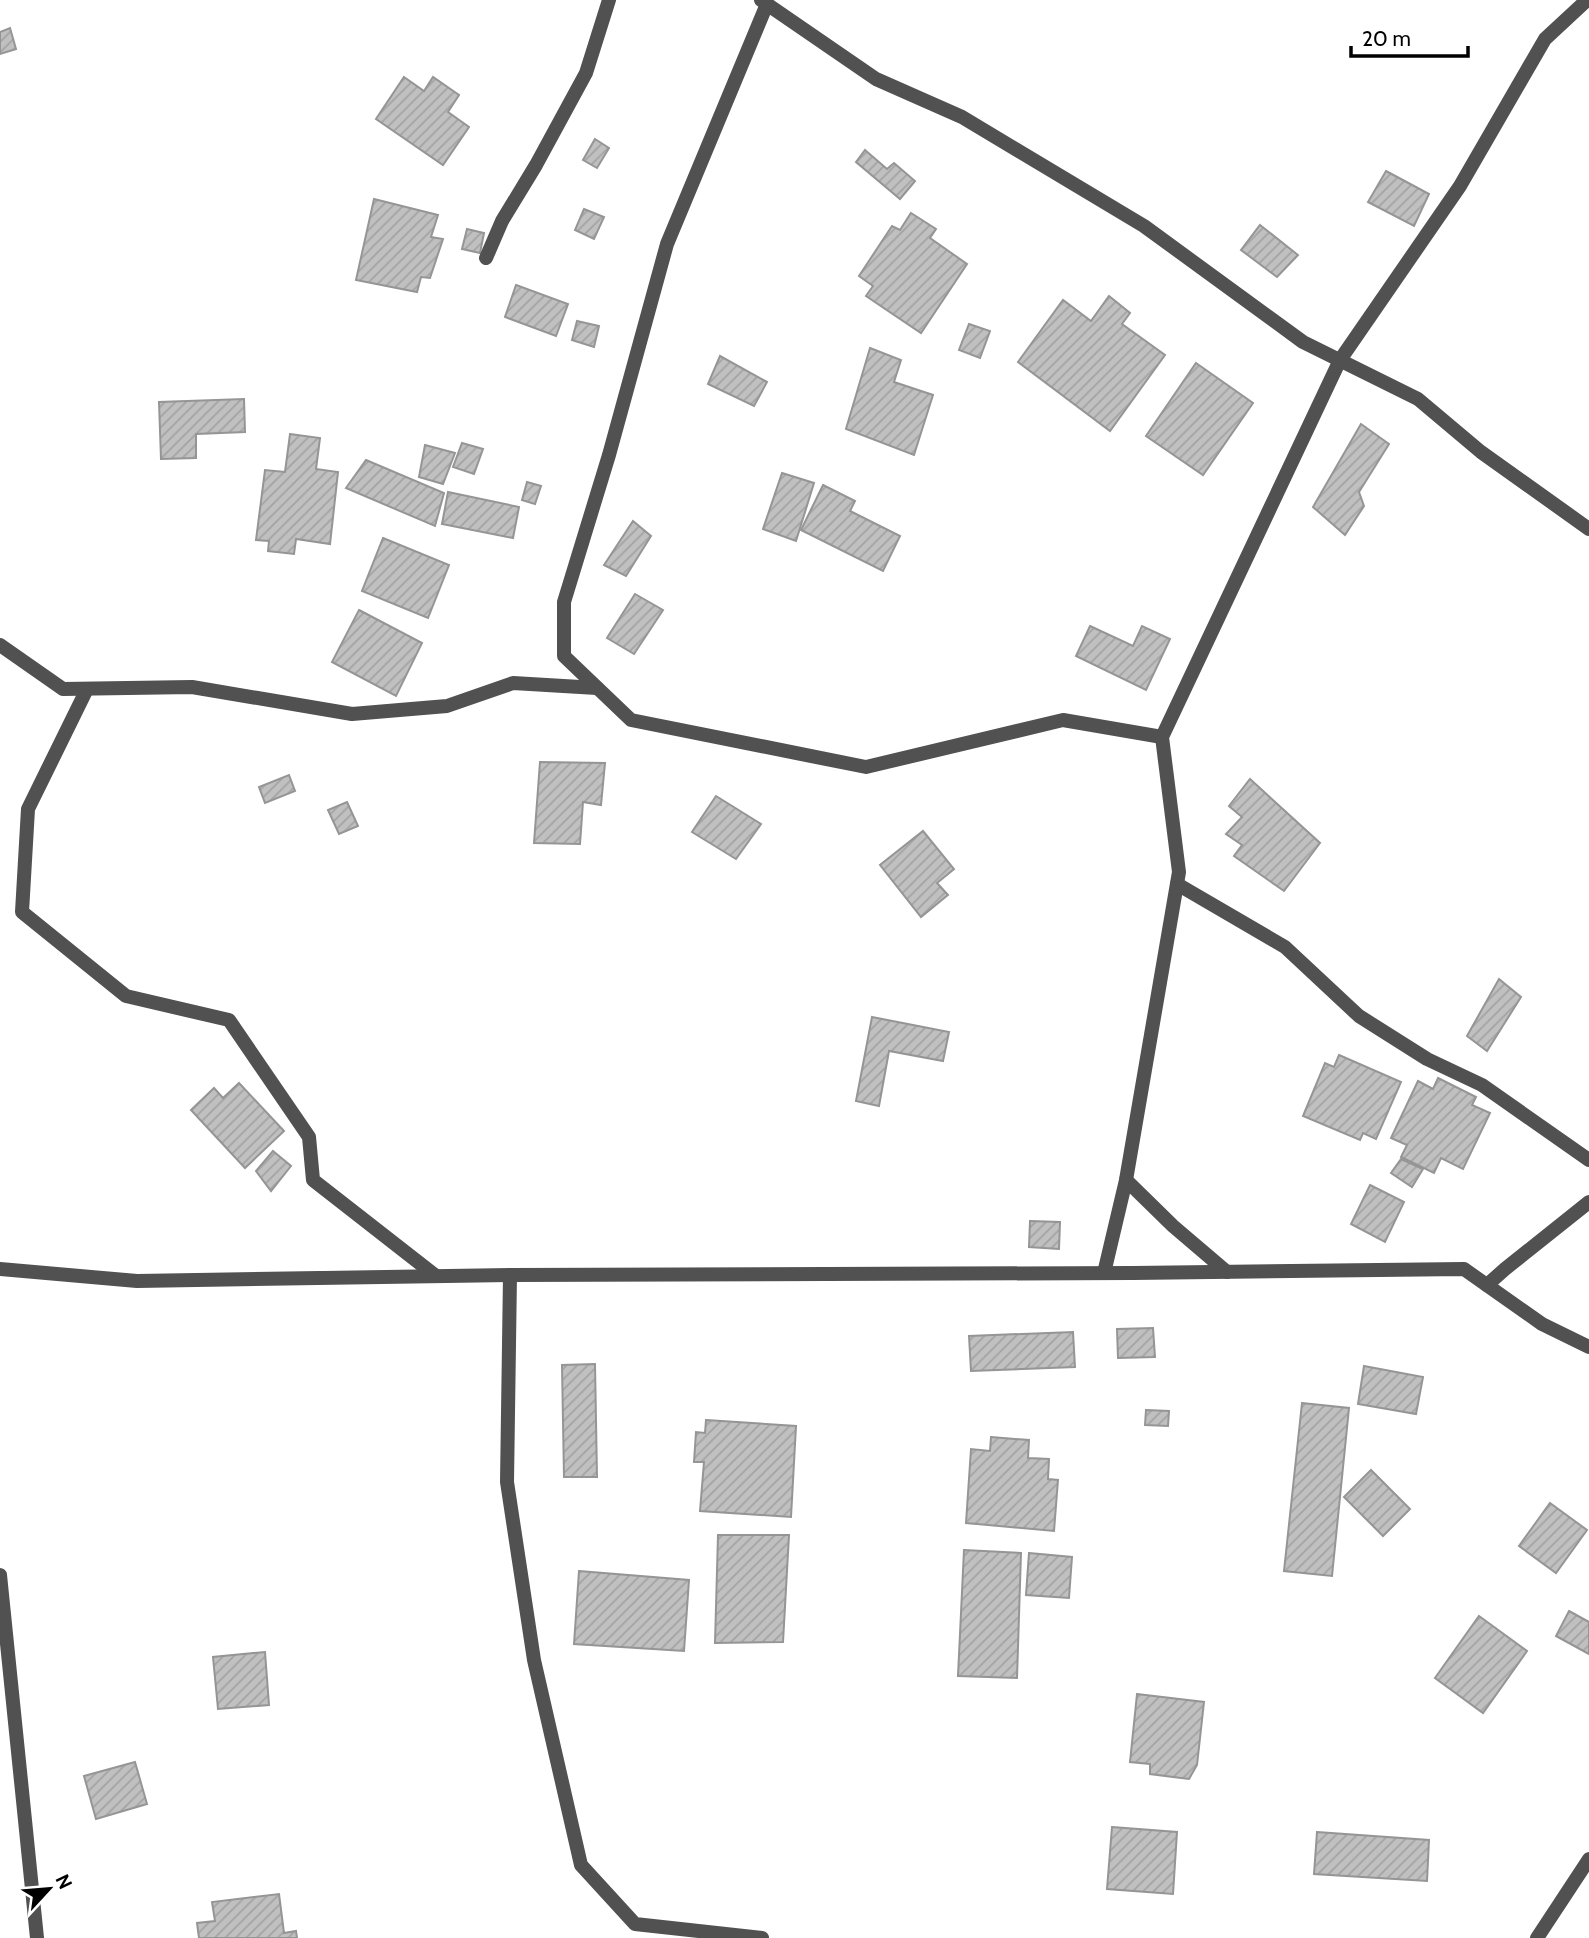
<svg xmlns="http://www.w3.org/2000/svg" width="1589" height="1938" font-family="Cabin,sans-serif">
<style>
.building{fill:url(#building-hatch);stroke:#959595;stroke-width:2}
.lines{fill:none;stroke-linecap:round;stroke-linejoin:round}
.minor{stroke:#515151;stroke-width:14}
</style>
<defs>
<pattern id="building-hatch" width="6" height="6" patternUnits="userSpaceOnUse" patternTransform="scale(1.75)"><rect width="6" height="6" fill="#c0c0c0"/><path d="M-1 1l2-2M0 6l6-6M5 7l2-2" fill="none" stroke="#a3a3a3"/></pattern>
</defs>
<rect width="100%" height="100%" fill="#fff"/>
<g class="building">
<polygon points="10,28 16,49 0,54 0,32"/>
<polygon points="404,77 424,91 433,77 459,95 448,112 469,127 443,165 376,119"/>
<polygon points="595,139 609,148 597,168 583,160"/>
<polygon points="865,150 887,169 894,163 915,181 900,199 856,162"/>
<polygon points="1386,171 1429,194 1414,226 1368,202"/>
<polygon points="374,199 438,215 431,237 443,239 430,278 421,277 417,292 356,280"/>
<polygon points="584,209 604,217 594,239 575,230"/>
<polygon points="911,213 936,229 930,238 967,264 921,333 866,296 873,286 859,276 892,226 900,230"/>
<polygon points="1260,225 1298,255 1277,277 1241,250"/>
<polygon points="467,229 484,233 480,253 462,249"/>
<polygon points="516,285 568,304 556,336 505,317"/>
<polygon points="1109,296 1130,313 1122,324 1165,355 1110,431 1018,362 1063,300 1091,321"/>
<polygon points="577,321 599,326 594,347 572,340"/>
<polygon points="969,324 990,331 980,358 959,350"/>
<polygon points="870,348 901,360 894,382 933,395 914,455 846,429"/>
<polygon points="720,356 767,382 754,406 708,384"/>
<polygon points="1196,363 1253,403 1203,475 1146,436"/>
<polygon points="244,399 245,432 196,434 196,458 161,459 159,402"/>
<polygon points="1361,424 1389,444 1359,492 1364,506 1345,535 1313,507"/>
<polygon points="290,434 320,438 316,469 338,472 330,544 296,539 294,554 268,551 269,541 256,540 265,470 285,472"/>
<polygon points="462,443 483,449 474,474 453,467"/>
<polygon points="425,445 455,453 443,484 419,477"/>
<polygon points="366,460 444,493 435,526 346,488"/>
<polygon points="782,473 814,483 796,541 763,529"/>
<polygon points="527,482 541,486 535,504 522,500"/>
<polygon points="823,485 855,501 850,511 900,536 883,571 801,530"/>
<polygon points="448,492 519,507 513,538 442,524"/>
<polygon points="633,521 651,536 626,576 604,565"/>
<polygon points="383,538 449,565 428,618 362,591"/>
<polygon points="635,594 663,610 634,654 607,638"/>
<polygon points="359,610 422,643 396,696 332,662"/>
<polygon points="1090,626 1133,646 1142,626 1170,639 1146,690 1076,656"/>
<polygon points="540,762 605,763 601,805 583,802 580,844 534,843"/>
<polygon points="289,775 295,791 265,803 259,787"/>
<polygon points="1250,779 1320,843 1284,891 1234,856 1242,845 1226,834 1242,817 1229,806"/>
<polygon points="716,796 761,824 736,859 692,832"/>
<polygon points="347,802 358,826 339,834 328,810"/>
<polygon points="923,831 954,869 937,883 948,895 921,917 880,865"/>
<polygon points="1499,979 1521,997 1487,1051 1467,1036"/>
<polygon points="872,1017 949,1032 943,1061 889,1051 879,1106 856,1101"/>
<polygon points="1339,1055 1401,1082 1376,1139 1363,1133 1360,1140 1303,1116 1325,1063 1334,1067"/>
<polygon points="1438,1078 1476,1097 1472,1105 1490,1113 1463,1169 1441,1158 1434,1173 1401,1157 1407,1145 1391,1138 1418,1081 1433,1089"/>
<polygon points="239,1083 284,1131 245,1168 191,1110 214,1088 223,1098"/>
<polygon points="273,1151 291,1166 271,1191 256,1171"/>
<polygon points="1401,1159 1423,1169 1412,1187 1391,1173"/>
<polygon points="1370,1185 1404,1202 1385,1242 1351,1224"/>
<polygon points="1030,1221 1060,1222 1059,1249 1029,1247"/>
<polygon points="1153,1328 1155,1357 1118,1358 1117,1329"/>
<polygon points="1073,1332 1075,1367 971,1371 969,1336"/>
<polygon points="595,1364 597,1477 564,1477 562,1365"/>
<polygon points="1364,1366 1423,1377 1416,1414 1358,1404"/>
<polygon points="1302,1403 1349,1408 1332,1576 1284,1571"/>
<polygon points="1146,1410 1169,1411 1168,1426 1145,1425"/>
<polygon points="706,1420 796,1426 791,1517 700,1511 704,1462 694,1462 696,1432 705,1433"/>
<polygon points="991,1437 1029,1440 1028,1458 1049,1459 1048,1479 1058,1480 1054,1531 966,1523 971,1449 990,1451"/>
<polygon points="1371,1470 1410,1509 1383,1536 1344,1497"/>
<polygon points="1550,1503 1587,1530 1556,1573 1519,1546"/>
<polygon points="718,1535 789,1535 783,1642 715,1643"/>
<polygon points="964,1550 1021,1553 1017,1678 958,1676"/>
<polygon points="1029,1553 1072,1557 1069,1598 1026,1595"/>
<polygon points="579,1571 689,1580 684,1651 574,1644"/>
<polygon points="1569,1611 1589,1622 1589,1654 1556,1636"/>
<polygon points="1479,1616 1527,1651 1483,1713 1435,1678"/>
<polygon points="265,1652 269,1705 218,1709 213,1657"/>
<polygon points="1137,1694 1204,1702 1197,1765 1189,1779 1150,1774 1150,1764 1130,1762"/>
<polygon points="135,1762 147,1804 96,1819 84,1776"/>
<polygon points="1112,1827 1177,1832 1173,1894 1107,1889"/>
<polygon points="1317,1832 1429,1840 1427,1881 1314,1874"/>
<polygon points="279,1894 284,1933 296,1931 297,1938 199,1938 197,1923 215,1921 212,1902"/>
</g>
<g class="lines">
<g class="minor">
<polyline points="761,0 876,79 962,117 1144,226 1303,342 1418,399 1481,452 1589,529"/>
<polyline points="766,0 767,4 667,244 609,455 564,602 564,656 631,720 866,767 1063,720 1162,737"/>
<polyline points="486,258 502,221 536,165 586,73 609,0"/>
<polyline points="0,645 63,689 192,687 352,714 447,706 513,683 597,688"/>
<polyline points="87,689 28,809 22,912 126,996 229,1020 309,1137 313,1180 436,1276"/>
<polyline points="1177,884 1285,947 1359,1016 1427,1059 1482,1085 1589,1160"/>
<polyline points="1126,1180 1173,1226 1227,1272"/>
<polyline points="0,1269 137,1281 510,1275 1133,1273 1464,1269 1542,1324 1589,1347"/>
<polyline points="1104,1273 1126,1180 1179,872 1162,737 1340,360 1460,186 1545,39 1587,0"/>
<polyline points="510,1275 507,1482 534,1660 581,1865 635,1924 762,1938"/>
<polyline points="1487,1285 1505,1269 1589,1202"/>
<polyline points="0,1575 37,1938"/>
<polyline points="1537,1938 1589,1859"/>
</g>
</g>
<g transform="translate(49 1889) rotate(64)" stroke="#ffffff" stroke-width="5" paint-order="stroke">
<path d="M0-5L12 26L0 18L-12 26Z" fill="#000000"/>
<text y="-10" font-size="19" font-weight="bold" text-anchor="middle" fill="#000000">N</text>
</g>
<path d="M1351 46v10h117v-10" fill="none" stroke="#000000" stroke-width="3.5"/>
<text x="1362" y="46" font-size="21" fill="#000000" stroke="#ffffff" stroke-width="5" paint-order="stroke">20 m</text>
</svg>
